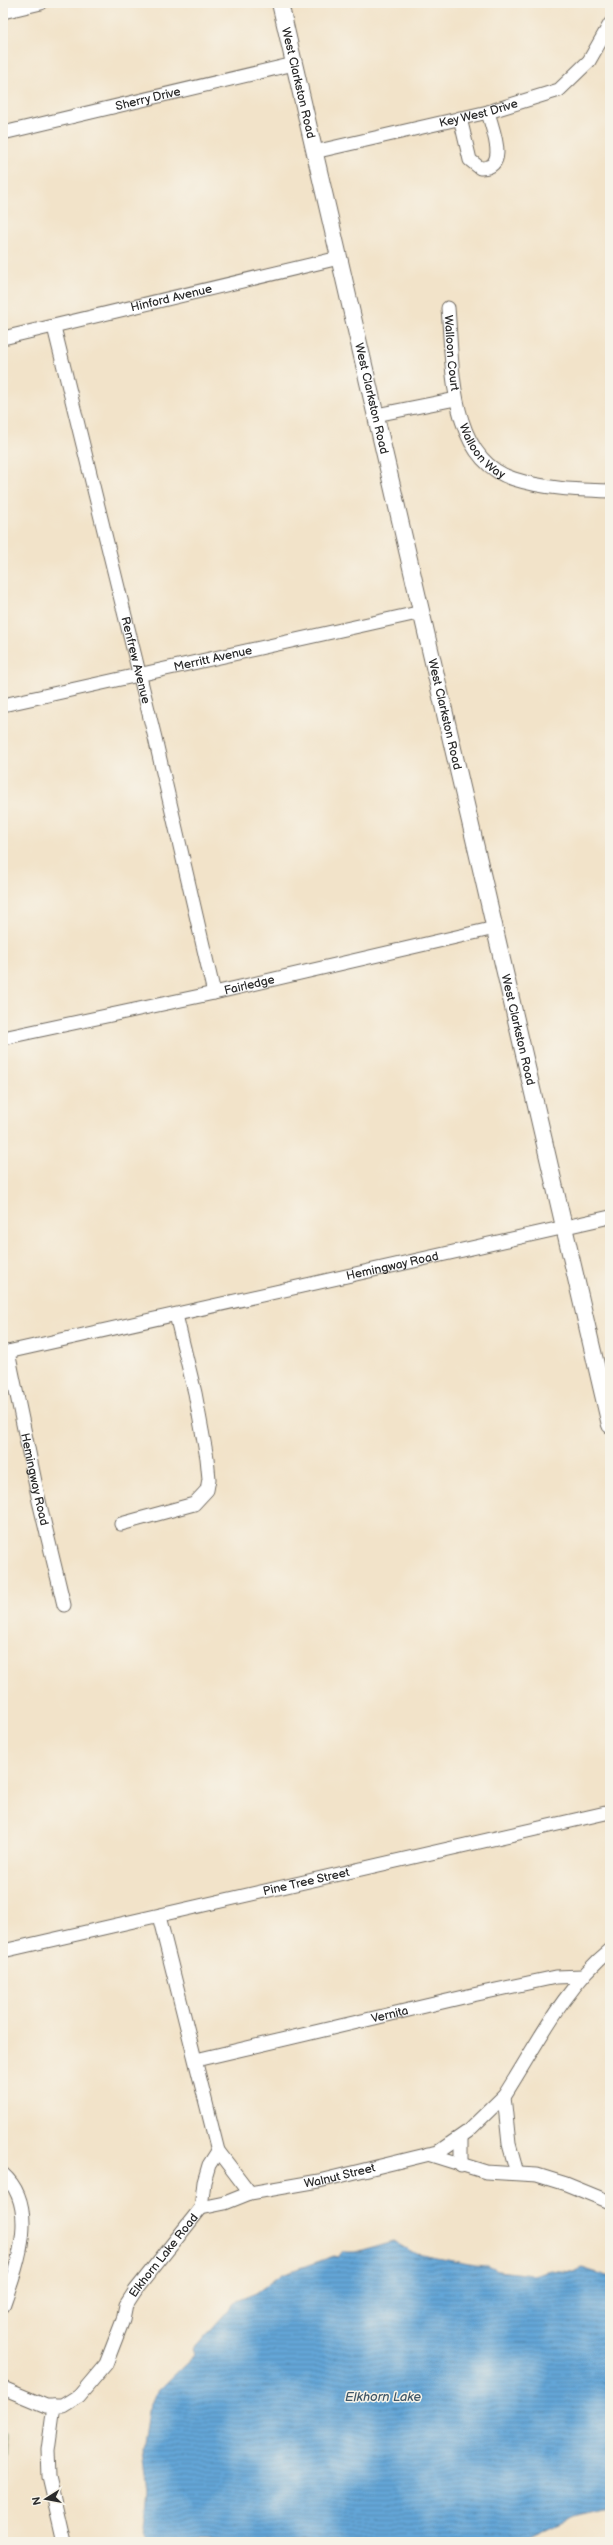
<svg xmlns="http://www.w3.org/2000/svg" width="613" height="2545" font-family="'Balsamiq Sans',sans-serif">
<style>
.forest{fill:url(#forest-firs);stroke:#566c47}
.water{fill:url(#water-rules);stroke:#476881}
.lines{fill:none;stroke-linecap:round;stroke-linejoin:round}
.minor-casing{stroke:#716b62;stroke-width:15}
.major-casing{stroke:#716b62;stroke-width:18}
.minor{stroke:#fff;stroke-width:13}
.major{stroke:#fff;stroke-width:16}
.labels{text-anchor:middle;stroke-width:3;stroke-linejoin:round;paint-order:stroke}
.street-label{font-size:12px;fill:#2b2b2b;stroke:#f7f3e8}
.water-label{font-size:13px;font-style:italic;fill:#3f5667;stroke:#f7f3e8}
</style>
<defs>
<pattern id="forest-firs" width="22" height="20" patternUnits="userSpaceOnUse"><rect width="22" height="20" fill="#81ac63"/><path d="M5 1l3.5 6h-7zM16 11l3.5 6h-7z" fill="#6a8c52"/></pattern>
<pattern id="water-rules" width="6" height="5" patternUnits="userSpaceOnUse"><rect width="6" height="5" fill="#63a6d7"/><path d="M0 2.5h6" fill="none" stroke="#5287af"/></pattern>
</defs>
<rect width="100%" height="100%" fill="#f7f3e8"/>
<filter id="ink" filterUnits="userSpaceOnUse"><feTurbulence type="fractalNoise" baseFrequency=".025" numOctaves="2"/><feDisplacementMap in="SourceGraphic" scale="8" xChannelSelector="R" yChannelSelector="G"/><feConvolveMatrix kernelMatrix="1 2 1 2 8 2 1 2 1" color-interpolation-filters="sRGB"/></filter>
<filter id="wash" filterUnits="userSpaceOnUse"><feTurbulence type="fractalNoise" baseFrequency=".012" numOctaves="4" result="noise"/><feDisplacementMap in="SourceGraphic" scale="16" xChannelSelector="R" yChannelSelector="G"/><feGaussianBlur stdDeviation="0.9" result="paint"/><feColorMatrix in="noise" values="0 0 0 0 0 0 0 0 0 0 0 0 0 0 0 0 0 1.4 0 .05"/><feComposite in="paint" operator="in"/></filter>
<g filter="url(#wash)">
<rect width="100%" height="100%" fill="#f2e3c9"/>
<polygon class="forest" points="3,2432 5,2434 3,2526"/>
<polygon class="water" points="394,2241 416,2254 474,2265 488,2266 498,2271 533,2275 550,2270 572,2272 582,2268 610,2277 610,2508 575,2516 519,2542 148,2542 144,2529 148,2489 143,2452 149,2411 159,2389 195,2354 193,2350 237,2300 257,2292 282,2274 334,2256 339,2257 343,2252 355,2252"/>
</g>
<g filter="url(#ink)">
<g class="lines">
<g class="minor-casing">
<g id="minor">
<polyline points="3,12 41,3"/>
<path d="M460,118L470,160L480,168C510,169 492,129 488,112"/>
<path id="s1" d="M3,133L294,64"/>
<path id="s2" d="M314,152L488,112L559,90L589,61L610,24"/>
<path id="s3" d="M448,308C453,362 448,459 514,479C545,489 578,490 610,491"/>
<path id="s4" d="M54,327L155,738L214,993"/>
<path id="s5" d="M3,338L339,258"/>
<polyline points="376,415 456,399"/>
<path id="s6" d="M3,705L422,612"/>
<path id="s7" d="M3,1038L214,993L495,928"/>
<path id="s8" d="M8,1352L39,1501L64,1605"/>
<path id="s9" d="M3,1353L610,1217"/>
<polyline points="121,1524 194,1504 207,1490 209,1479 207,1458 195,1393 176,1315"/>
<path id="s10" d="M3,1951L610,1812"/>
<path id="s11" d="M196,2060L468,1996L556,1977L583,1976"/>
<polyline points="504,2096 509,2144 517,2173"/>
<path id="s12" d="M218,2151L250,2193L319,2181L438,2152L467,2132L504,2096C535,2048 565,1986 610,1950"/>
<polyline points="428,2154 486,2172 537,2175 566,2184 610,2202"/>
<polyline points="461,2166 461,2137"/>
<path d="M3,2174C40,2207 17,2266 3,2306"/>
<polyline points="201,2208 225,2203 250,2193"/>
<path id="s13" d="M3,2388L46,2406H63L79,2396L106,2364L123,2320L126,2305L135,2291L201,2208L204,2182L209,2165L218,2151L159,1916"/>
<polyline points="54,2406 48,2450 49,2477 64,2542"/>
</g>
</g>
<g class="major-casing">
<g id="major">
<path id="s14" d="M280,3L610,1425"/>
</g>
</g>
<use href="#minor" class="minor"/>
<use href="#major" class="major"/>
</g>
</g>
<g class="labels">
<g class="street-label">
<text dy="4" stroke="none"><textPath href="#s14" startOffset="82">West Clarkston Road</textPath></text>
<text dy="4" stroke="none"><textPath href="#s1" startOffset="149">Sherry Drive</textPath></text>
<text dy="4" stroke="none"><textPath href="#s2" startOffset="169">Key West Drive</textPath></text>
<text dy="4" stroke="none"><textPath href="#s5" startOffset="173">Hinford Avenue</textPath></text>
<text dy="4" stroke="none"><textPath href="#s3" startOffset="45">Walloon Court</textPath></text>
<text dy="4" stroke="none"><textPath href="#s14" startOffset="406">West Clarkston Road</textPath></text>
<text dy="4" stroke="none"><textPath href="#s3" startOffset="151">Walloon Way</textPath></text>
<text dy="4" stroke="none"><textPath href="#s6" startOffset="215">Merritt Avenue</textPath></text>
<text dy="4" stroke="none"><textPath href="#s4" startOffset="343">Renfrew Avenue</textPath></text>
<text dy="4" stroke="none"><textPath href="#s14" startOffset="730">West Clarkston Road</textPath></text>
<text dy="4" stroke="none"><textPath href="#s7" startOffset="252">Fairledge</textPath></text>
<text dy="4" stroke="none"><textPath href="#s14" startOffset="1054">West Clarkston Road</textPath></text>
<text dy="4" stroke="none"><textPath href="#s9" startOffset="399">Hemingway Road</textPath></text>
<text dy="4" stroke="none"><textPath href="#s8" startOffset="130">Hemingway Road</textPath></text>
<text dy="4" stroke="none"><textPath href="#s10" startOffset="311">Pine Tree Street</textPath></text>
<text dy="4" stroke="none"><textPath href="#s11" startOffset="199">Vernita</textPath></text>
<text dy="4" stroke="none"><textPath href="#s12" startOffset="144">Walnut Street</textPath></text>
<text dy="4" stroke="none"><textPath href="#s13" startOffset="249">Elkhorn Lake Road</textPath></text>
</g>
<g class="water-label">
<text x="383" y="2401">Elkhorn Lake</text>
</g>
</g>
<rect width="613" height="2545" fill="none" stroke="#f7f3e8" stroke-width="16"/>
<g transform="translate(46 2499) rotate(259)" stroke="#f7f3e8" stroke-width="3" paint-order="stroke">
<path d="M0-3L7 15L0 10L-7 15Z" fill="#2b2b2b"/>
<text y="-6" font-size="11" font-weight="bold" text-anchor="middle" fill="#2b2b2b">N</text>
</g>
</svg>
